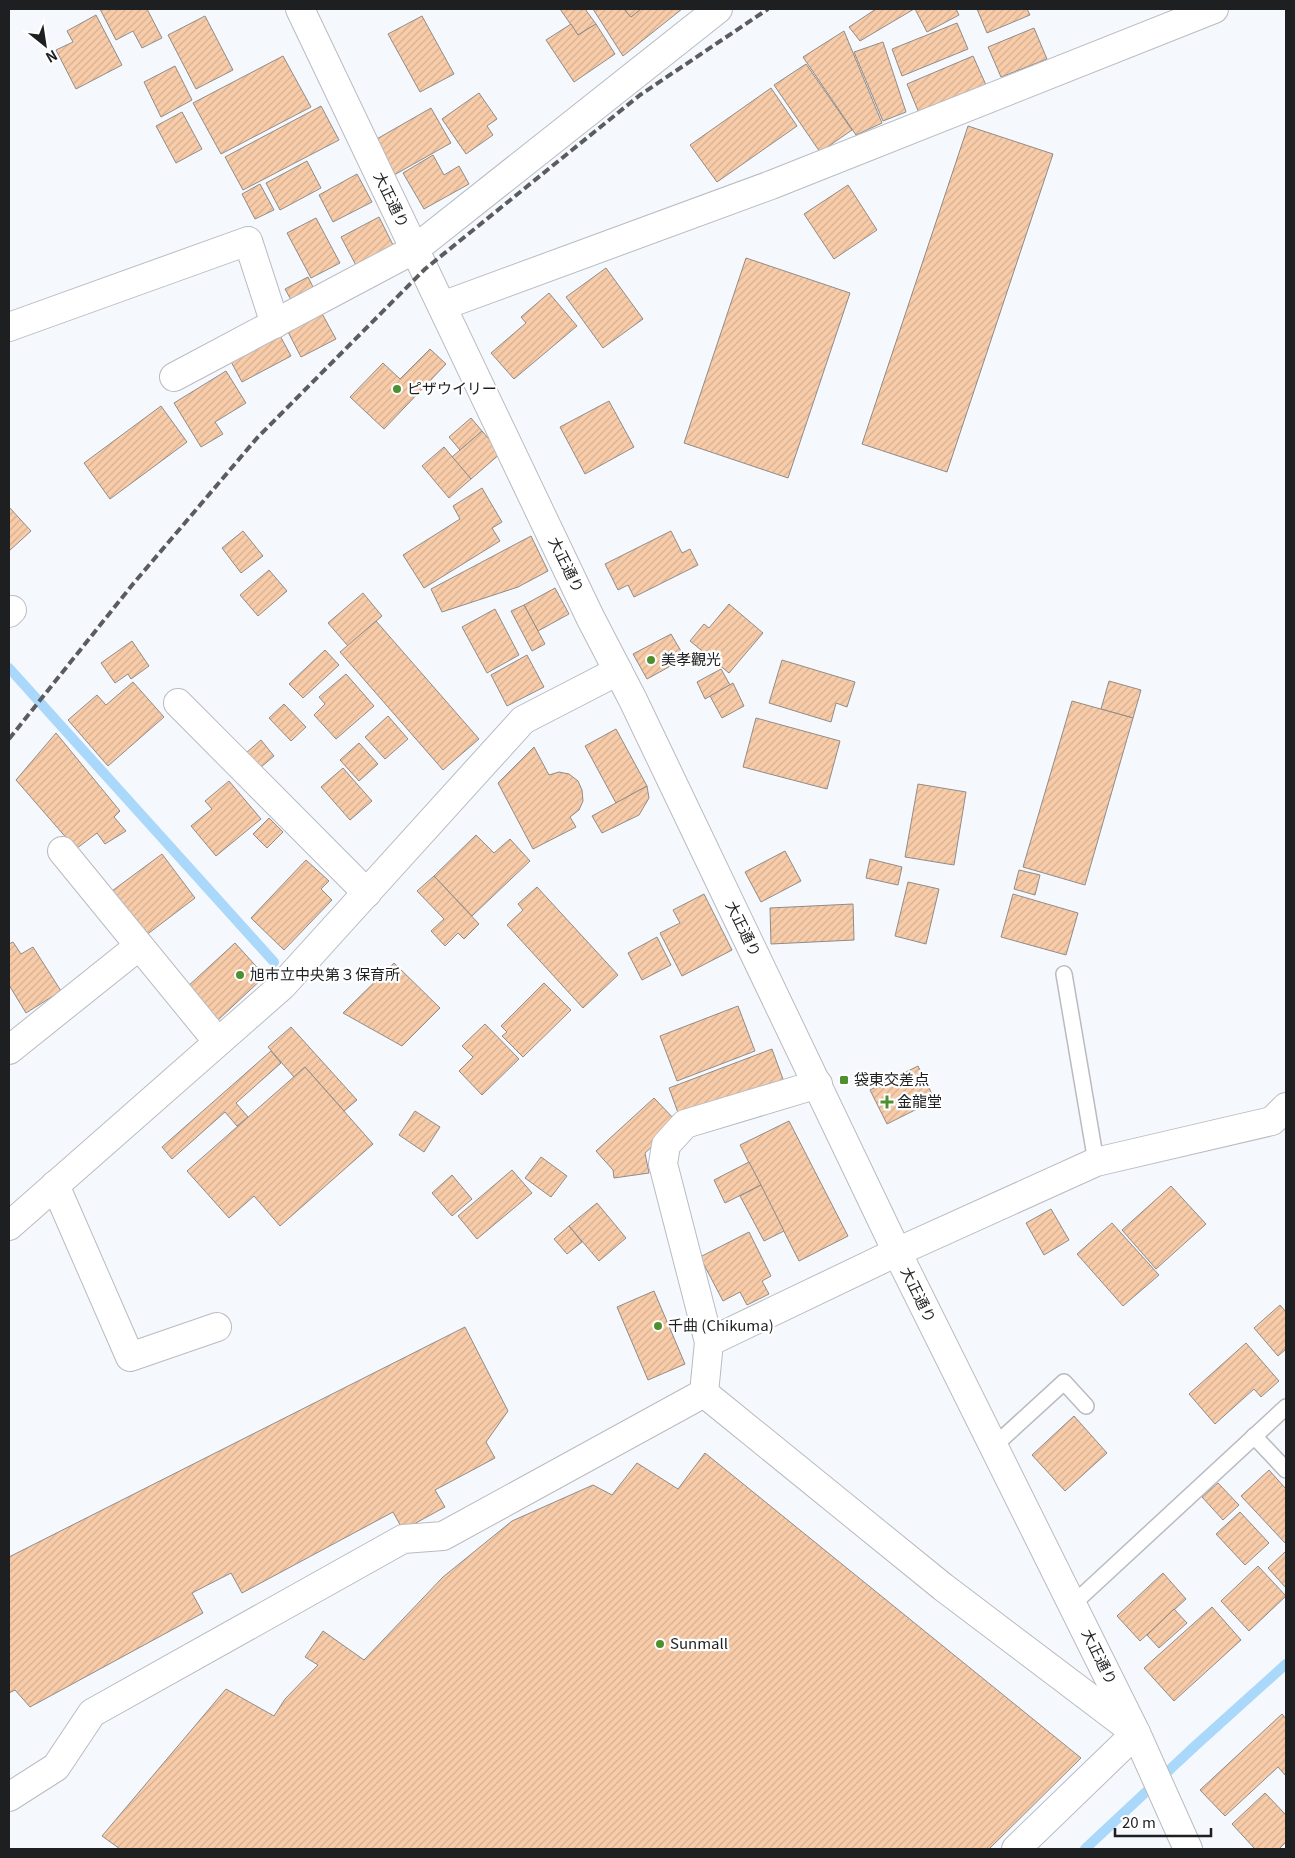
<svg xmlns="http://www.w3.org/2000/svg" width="1295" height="1858" font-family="Georgia,'Noto Sans JP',serif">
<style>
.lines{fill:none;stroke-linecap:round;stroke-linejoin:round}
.stream{stroke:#a9d8fa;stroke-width:10}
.building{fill:url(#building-hatch);stroke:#918c89}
.service-casing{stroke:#b9bbc0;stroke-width:18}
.minor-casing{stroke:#b9bbc0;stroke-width:30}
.tertiary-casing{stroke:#b9bbc0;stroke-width:30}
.service{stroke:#fff;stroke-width:15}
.minor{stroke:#fff;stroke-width:28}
.tertiary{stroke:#fff;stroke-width:28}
.rail{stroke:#5b5c5f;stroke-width:4;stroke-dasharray:8 4;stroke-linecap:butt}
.poi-dot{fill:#4e8f30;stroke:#fff;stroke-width:2}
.labels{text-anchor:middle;stroke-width:4.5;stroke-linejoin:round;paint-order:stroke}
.street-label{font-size:15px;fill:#1e1f21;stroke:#fff}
.poi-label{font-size:15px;fill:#1e1f21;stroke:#fff;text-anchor:start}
</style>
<defs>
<pattern id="building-hatch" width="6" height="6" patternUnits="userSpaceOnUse" patternTransform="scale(1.25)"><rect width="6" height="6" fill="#f8cca9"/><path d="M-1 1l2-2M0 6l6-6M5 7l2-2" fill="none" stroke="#d4af91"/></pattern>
</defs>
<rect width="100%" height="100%" fill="#f5f8fd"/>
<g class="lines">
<g class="stream">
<polyline points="9,668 274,962"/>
<polyline points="1085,1849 1195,1746 1286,1664"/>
</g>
</g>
<g class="building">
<polygon points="100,9 147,9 162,38 142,48 133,31 116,40"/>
<polygon points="560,9 585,9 596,24 578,35"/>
<polygon points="593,9 624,9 631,17 641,9 682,9 623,56"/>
<polygon points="624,9 641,9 631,17"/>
<polygon points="876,9 914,9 860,41 849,27"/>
<polygon points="915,9 956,9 959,15 927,32"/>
<polygon points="977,9 1027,9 1030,15 987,33"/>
<polygon points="96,15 122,65 76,89 56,50 73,42 67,31"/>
<polygon points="205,16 233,70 196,89 168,35"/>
<polygon points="422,16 454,74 420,92 388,34"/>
<polygon points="957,23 968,49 902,76 892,49"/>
<polygon points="571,24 578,35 596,24 615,54 574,82 546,40"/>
<polygon points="1034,28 1047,59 1001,77 988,47"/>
<polygon points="844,31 882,123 856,135 803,57"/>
<polygon points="883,42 906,112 883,121 854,52"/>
<polygon points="283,56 311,107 221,154 193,103"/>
<polygon points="973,56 986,85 919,113 907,84"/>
<polygon points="806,64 852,130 820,152 774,85"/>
<polygon points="175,66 192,100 161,117 144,82"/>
<polygon points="771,88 797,126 717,182 690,145"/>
<polygon points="479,93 497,119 487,126 493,135 466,154 442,119"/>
<polygon points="321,106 339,140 243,190 225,157"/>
<polygon points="431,108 451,143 394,175 375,140"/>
<polygon points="182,112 202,149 176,163 156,126"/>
<polygon points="968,126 1053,154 947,472 862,444"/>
<polygon points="433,155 444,175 459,166 469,184 424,209 403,173"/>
<polygon points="307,161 321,188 280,210 266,183"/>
<polygon points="357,174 372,202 333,222 319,195"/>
<polygon points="260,184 274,210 255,219 242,194"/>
<polygon points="848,185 877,230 834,259 804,214"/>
<polygon points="379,217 396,251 359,271 341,237"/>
<polygon points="316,218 340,263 311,278 287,233"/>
<polygon points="746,258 850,293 788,478 684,443"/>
<polygon points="606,268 643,319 603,348 566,297"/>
<polygon points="308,277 317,295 295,307 285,289"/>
<polygon points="549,293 577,326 514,379 491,353 526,323 521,317"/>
<polygon points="320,310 336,339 301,357 286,328"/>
<polygon points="278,332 291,356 242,382 229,358"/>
<polygon points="430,349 446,364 384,429 350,397 383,363 400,379"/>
<polygon points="226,371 246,403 215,422 223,434 201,447 174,403"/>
<polygon points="609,401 634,447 585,474 560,427"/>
<polygon points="161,406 187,442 110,499 84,463"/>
<polygon points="471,418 482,431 460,450 449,437"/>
<polygon points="482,431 501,453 471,479 452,457"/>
<polygon points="444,447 471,479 449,498 422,466"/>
<polygon points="482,488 502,522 492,528 500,541 424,588 403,555 460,519 453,506"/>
<polygon points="9,507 31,531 9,551"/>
<polygon points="243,531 263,556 241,573 222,548"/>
<polygon points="671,531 682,553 690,549 698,565 634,597 628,585 618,590 605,564"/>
<polygon points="531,536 548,571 518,587 442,612 431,589"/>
<polygon points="269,570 287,591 258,616 240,595"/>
<polygon points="555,588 569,614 538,631 524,605"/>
<polygon points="363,593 382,616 348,646 328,623"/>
<polygon points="729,604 763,633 729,673 690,641 704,624 709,628"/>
<polygon points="524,605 545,644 532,651 511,611"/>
<polygon points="495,609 519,655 487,673 462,627"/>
<polygon points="376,621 479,739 443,770 340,652"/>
<polygon points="671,634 685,658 647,679 633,654"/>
<polygon points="132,641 149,666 131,679 128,674 115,683 101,663"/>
<polygon points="325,650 339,665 303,698 289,684"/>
<polygon points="527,655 544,687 507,706 491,675"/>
<polygon points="782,660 855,682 847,707 836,703 831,722 769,703"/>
<polygon points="721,669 730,685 705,699 697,682"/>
<polygon points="346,674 374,706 336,739 314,715 325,704 319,697"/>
<polygon points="1109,681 1141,690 1133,718 1101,709"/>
<polygon points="133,682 164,717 108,766 68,720 97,695 106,705"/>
<polygon points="733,683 744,706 722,718 710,696"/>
<polygon points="1072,701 1133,718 1085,885 1023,867"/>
<polygon points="284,704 306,727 291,741 269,718"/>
<polygon points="388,716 408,739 385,759 365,737"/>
<polygon points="756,718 840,741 827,789 743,767"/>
<polygon points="616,729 647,786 616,803 585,746"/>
<polygon points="56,733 120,811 114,817 126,831 105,844 97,833 76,849 16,780"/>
<polygon points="261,740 274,756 260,768 246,753"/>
<polygon points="359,743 378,764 359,781 340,760"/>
<polygon points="534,747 549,775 559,772 569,774 578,781 582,790 583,801 579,810 570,817 576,827 533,849 498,783"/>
<polygon points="343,768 372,801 350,820 321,787"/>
<polygon points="229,781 261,819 216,856 191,826 212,809 205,801"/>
<polygon points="918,784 966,792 954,865 905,857"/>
<polygon points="647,786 649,798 639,815 602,833 592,816"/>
<polygon points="269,818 283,832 267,848 253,834"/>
<polygon points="476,835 494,853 510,839 530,861 472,916 434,876"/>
<polygon points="785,851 801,881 761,902 745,872"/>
<polygon points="162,854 195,898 145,936 112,891"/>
<polygon points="870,859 902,867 898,885 866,878"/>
<polygon points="306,860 329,881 321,889 332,900 284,950 251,918"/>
<polygon points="1019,870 1040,875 1035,895 1014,889"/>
<polygon points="434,876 479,924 464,939 458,933 445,946 431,931 444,919 417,891"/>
<polygon points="908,882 939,889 926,944 895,936"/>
<polygon points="537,887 618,975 583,1008 507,925 523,910 518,904"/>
<polygon points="704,894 732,950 682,976 660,933 680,923 673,910"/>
<polygon points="1013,894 1078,913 1066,955 1001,937"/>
<polygon points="853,904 854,940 771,944 770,908"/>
<polygon points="657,937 671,965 642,980 628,953"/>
<polygon points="13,942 21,954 33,947 61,991 26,1013 9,985 9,944"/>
<polygon points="235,943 265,976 217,1021 186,988"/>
<polygon points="394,963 440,1008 402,1046 343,1013"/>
<polygon points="544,983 571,1010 523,1057 502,1036 507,1032 501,1026"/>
<polygon points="738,1006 755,1051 677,1081 660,1036"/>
<polygon points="485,1024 519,1059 482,1095 459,1071 473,1057 462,1046"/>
<polygon points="291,1027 357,1100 344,1111 305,1067 294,1077 268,1047"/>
<polygon points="772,1049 784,1082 681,1121 669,1088"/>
<polygon points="271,1051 281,1063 236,1103 248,1117 237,1126 225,1112 172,1159 162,1147"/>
<polygon points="918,1066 935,1100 887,1124 870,1090"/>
<polygon points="305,1067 373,1144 280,1226 254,1196 229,1218 187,1171"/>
<polygon points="654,1098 678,1123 645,1153 649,1173 614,1178 613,1170 596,1151"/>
<polygon points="415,1111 440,1127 424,1152 399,1135"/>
<polygon points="789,1121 848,1236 799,1261 740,1145"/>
<polygon points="541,1157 567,1176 551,1197 525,1178"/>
<polygon points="749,1162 761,1185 725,1203 714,1180"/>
<polygon points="512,1170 532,1193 477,1239 458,1216"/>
<polygon points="452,1175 472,1199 452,1216 432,1193"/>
<polygon points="761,1185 784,1231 764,1241 740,1196"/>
<polygon points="1171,1186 1206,1224 1156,1269 1122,1230"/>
<polygon points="597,1203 626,1238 599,1261 569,1226"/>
<polygon points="1051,1209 1069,1240 1044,1255 1026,1223"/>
<polygon points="1112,1223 1159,1275 1123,1306 1077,1254"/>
<polygon points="569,1226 582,1242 567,1254 554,1239"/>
<polygon points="749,1232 771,1276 762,1281 769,1294 747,1305 740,1292 723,1301 700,1257"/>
<polygon points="654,1291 685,1364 648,1380 617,1307"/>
<polygon points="1280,1305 1286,1312 1286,1349 1278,1356 1254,1328"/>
<polygon points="465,1327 508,1411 486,1442 495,1458 435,1490 445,1507 403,1530 393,1512 242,1593 231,1573 192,1593 203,1613 30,1707 15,1690 9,1693 9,1557"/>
<polygon points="1246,1343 1279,1381 1261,1397 1254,1389 1215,1424 1189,1394"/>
<polygon points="1074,1416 1107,1453 1065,1491 1032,1455"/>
<polygon points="705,1453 1081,1758 989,1849 120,1849 102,1836 226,1689 274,1716 285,1699 318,1665 305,1657 323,1631 364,1660 443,1577 512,1521 593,1485 612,1495 637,1463 678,1489"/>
<polygon points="1269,1470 1286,1489 1286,1544 1241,1496"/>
<polygon points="1218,1483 1239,1505 1223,1520 1202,1497"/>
<polygon points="1240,1512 1269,1543 1245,1565 1216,1534"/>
<polygon points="1286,1551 1286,1588 1268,1568"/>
<polygon points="1258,1566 1286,1596 1249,1631 1221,1601"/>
<polygon points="1163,1573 1186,1599 1140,1641 1117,1616"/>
<polygon points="1212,1607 1241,1640 1174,1701 1144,1668"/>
<polygon points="1174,1609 1187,1623 1159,1648 1147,1635"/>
<polygon points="1282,1714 1286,1719 1286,1776 1278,1767 1225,1816 1200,1790"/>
<polygon points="1265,1793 1286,1815 1286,1842 1279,1849 1255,1849 1232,1824"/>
</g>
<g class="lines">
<g class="service-casing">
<g id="service">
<polyline points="1064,974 1096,1162"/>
<polyline points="1254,1436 1286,1470"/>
<polyline points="994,1446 1064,1382 1086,1406"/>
<polyline points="1073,1604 1286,1407"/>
</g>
</g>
<g class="minor-casing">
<g id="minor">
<polyline points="442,306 771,185 1214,9"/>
<polyline points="9,327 248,241 275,324"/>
<polyline points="174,377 415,249 718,9"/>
<polyline points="9,613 12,610"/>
<polyline points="178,703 367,893"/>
<polyline points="62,851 218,1042"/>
<polyline points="9,1050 139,946"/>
<polyline points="818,1084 685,1124 666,1145 663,1164 709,1342 704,1393 943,1587 1136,1733 1016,1849"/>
<polyline points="55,1185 130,1357 217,1327"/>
<polyline points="9,1226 282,986 523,720 618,671"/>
<polyline points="709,1342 897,1252 1096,1162 1272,1121 1286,1107"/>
<polyline points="9,1797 56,1767 92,1713 403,1539 443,1536 704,1393"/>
</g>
</g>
<g class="tertiary-casing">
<polyline id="tertiary" points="300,9 590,617 633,700 897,1252 1136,1733 1188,1849"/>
</g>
<use href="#service" class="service"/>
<use href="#minor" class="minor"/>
<use href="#tertiary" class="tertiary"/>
<polyline class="rail" points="9,739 133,584 257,438 425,269 640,95 768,9"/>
</g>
<g class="poi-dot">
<circle cx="397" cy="389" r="5"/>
<circle cx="651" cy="660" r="5"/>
<circle cx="240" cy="975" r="5"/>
<rect x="839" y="1075" width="10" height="10" rx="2.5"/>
<path d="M884.5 1094.5h5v5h5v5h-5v5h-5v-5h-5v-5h5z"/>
<circle cx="658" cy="1326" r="5"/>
<circle cx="660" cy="1644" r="5"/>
</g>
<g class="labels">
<g class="street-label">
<text transform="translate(391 200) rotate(64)" y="5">大正通り</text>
<text transform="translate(566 565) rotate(64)" y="5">大正通り</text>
<text transform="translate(743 929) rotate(64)" y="5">大正通り</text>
<text transform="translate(918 1295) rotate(64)" y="5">大正通り</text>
<text transform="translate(1099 1657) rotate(64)" y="5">大正通り</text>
</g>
<g class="poi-label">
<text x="407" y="394">ピザウイリー</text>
<text x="661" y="665">美孝觀光</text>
<text x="250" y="980">旭市立中央第３保育所</text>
<text x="854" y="1085">袋東交差点</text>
<text x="897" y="1107">金龍堂</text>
<text x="668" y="1331">千曲 (Chikuma)</text>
<text x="670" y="1649">Sunmall</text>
</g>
</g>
<rect width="1295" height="1858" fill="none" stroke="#1e1f21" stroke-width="20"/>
<g transform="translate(45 45) rotate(150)" stroke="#ffffff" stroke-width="4" paint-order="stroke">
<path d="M0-4L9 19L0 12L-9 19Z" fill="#1e1f21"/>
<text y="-8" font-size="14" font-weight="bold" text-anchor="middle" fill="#1e1f21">N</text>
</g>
<path d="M1115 1828v8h96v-8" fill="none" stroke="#1e1f21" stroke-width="2.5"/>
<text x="1122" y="1828" font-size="15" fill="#1e1f21" stroke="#ffffff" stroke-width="4" paint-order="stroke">20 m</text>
</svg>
